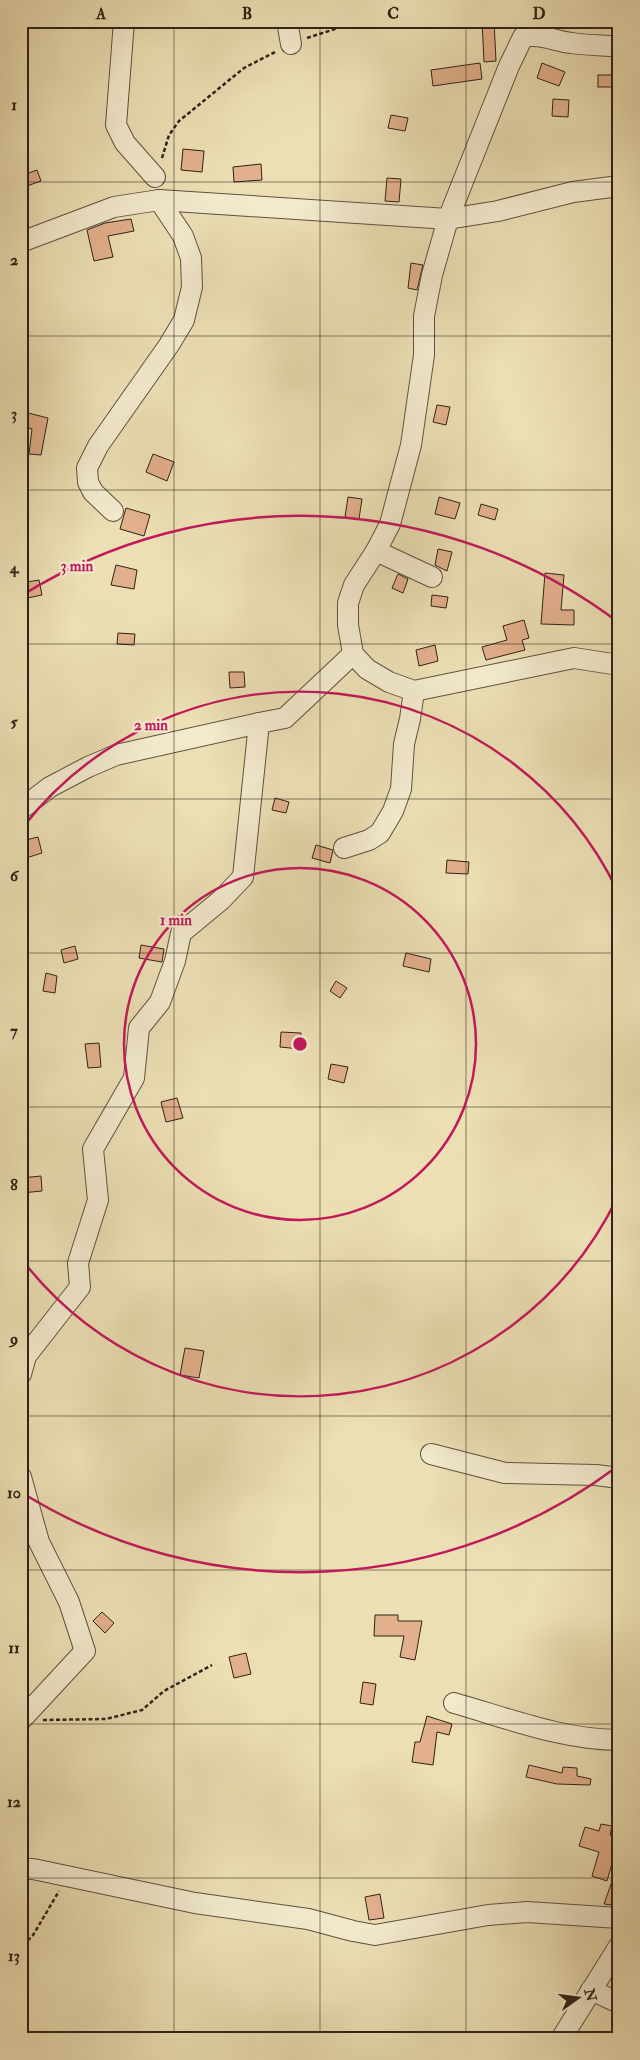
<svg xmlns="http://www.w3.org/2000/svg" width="640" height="2060" font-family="'IM FELL Double Pica',serif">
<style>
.building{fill:#e2b08c;stroke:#2e2218}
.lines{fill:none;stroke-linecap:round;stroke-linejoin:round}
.minor-casing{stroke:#5e513f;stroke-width:22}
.path{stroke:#2e2218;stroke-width:2.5;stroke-dasharray:4 2.5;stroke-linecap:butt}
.minor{stroke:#f3eace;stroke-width:20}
.grid{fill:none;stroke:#2e2218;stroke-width:1;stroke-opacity:0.55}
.ring{fill:none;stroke:#c2185b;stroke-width:2.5}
.centre{fill:#c2185b;stroke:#f3eace;stroke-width:2.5}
.ring-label{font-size:15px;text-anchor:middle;font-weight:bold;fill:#c2185b;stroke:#f3eace;stroke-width:4.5;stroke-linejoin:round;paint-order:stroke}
.neatline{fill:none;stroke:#2e2218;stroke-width:2}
.grid-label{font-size:16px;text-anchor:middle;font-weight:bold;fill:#2e2218}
</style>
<rect width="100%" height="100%" fill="#ecdfb4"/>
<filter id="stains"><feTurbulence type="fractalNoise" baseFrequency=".004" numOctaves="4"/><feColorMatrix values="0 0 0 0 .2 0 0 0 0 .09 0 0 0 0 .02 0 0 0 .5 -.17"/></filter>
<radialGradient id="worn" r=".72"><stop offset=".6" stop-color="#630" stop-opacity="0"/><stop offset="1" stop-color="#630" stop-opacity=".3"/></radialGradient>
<g class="building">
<polygon points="482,21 494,21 496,61 484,62"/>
<polygon points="480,63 482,79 433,86 431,70"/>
<polygon points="542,63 565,72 559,86 537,78"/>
<rect x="598" y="75" width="21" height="12"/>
<polygon points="553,99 569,100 568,117 552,116"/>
<polygon points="391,115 408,118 405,131 388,128"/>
<polygon points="183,149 204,151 202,172 181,170"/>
<polygon points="261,164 262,180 234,182 233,167"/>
<polygon points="37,170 41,181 24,187 21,176"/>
<polygon points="387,178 401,179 399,202 385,201"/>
<polygon points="131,219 134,231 108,236 113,257 94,261 87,230 105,223"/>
<polygon points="411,263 423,265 417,290 408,288"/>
<polygon points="437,405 450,407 446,425 433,422"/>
<polygon points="28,413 48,418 41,455 29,454 32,429 24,427"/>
<polygon points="153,454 174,462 167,481 146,472"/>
<polygon points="348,497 362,499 359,519 345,517"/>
<polygon points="439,497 460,503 455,519 435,514"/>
<polygon points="481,504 498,509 495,520 478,515"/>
<polygon points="126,508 150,515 144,536 120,529"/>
<polygon points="438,549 452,552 447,571 435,565"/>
<polygon points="116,565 137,570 134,589 111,585"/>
<polygon points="545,573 564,575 561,610 574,610 574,625 541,624"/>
<polygon points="398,574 408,579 403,593 392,588"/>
<polygon points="39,580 42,595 23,599 21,583"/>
<polygon points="432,595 448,597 446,608 431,606"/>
<polygon points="524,620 529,638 522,640 525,650 486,660 482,647 507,640 503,626"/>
<polygon points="118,633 135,634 134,645 117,644"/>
<polygon points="435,645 438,661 419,666 416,650"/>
<polygon points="229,672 244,672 245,687 230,688"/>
<polygon points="275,798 289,802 286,813 272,810"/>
<polygon points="38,837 42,853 26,858 22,841"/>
<polygon points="316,845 333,850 330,863 312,858"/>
<polygon points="447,860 469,862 468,874 446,873"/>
<polygon points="141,945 164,949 162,962 139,958"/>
<polygon points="75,946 78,959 64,963 61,950"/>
<polygon points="406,953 431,959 429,972 403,966"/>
<polygon points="46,973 57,976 55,993 43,991"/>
<polygon points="336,981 347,988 340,998 330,991"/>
<polygon points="281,1032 301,1033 300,1049 280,1047"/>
<polygon points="99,1043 101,1067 88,1068 85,1044"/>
<polygon points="331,1064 348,1067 344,1083 328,1079"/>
<polygon points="177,1098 183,1118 166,1122 161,1102"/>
<polygon points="41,1176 42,1191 21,1193 21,1178"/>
<polygon points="185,1348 204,1351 199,1378 180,1375"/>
<polygon points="102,1612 114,1623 105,1633 93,1621"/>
<polygon points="375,1615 398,1615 398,1621 422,1621 415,1660 400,1657 404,1636 374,1636"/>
<polygon points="246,1653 251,1674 234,1678 229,1657"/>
<polygon points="363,1682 376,1684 373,1705 360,1703"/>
<polygon points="427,1716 452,1724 449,1735 437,1732 433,1765 412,1762 415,1742 420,1742"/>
<polygon points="529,1765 562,1773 563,1767 577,1768 577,1776 591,1779 590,1785 557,1784 526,1777"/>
<polygon points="601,1824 612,1826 610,1835 619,1836 619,1853 615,1853 607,1881 592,1876 599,1852 579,1846 585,1827 599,1831"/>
<polygon points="617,1867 619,1868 619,1906 604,1904"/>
<polygon points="380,1894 384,1918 369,1920 365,1897"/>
</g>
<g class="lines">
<g class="minor-casing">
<g id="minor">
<polyline points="124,21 116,125 125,143 155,177"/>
<polyline points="287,21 291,44"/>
<path d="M611,46C598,45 584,45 571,43C554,41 540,33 523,37L509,66L448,219L432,275L424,316V355L411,445L390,524L376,551L354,585L348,603V625L353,654L367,669L389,682L414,691L574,658L619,665"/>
<polyline points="21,242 114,207 159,200 448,219 498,211 573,192 619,186"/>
<polyline points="113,511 93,492 88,482 87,468 98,446 169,345 184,320 192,287 191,258 183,236 159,200"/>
<polyline points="376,551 432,577"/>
<polyline points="21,809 50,787 88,767 116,755 259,723"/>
<polyline points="344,848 369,840 380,833 393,811 401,789 404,744 410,719 414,691"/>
<polyline points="21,1374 26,1356 80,1287 78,1263 98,1200 93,1149 134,1078 139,1028 160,1002 175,961 181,933 221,900 243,877 259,723 285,718 353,654"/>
<polyline points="431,1454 505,1473 596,1475 619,1478"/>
<polyline points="21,1477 39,1542 69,1602 85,1651 21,1720"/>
<path d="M454,1703C507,1718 563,1740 619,1740"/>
<polyline points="21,1869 33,1869 195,1903 308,1919 353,1931 375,1935 488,1915 527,1912 619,1918"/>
<polyline points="591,1990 619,2003"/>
<polyline points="561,2039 619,1946"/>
</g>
</g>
<g class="path">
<polyline points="307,38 360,21"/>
<polyline points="162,158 169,135 179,121 244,68 277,51"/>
<polyline points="43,1720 106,1719 142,1710 164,1691 212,1665"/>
<polyline points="21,1939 28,1940 32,1937 59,1891"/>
</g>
<use href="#minor" class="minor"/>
</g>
<path class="grid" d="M174,21V2039M320,21V2039M466,21V2039M21,182H619M21,336H619M21,490H619M21,644H619M21,799H619M21,953H619M21,1107H619M21,1261H619M21,1416H619M21,1570H619M21,1724H619M21,1878H619"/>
<g class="ring">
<circle cx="300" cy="1044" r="176"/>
<path d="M618 1196A352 352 0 0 1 23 1261M23 827A352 352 0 0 1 618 892"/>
<path d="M618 1466A528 528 0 0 1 24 1494M24 594A528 528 0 0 1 618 622"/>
</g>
<circle cx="300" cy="1044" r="8" class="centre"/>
<g class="ring-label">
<text x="77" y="571">3 min</text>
<text x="151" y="730">2 min</text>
<text x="176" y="925">1 min</text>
</g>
<rect width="640" height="2060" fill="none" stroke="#ecdfb4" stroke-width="55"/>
<g transform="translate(578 1998) rotate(76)" stroke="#f3eace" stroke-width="4" paint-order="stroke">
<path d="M0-4L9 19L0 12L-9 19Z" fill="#2e2218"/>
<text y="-8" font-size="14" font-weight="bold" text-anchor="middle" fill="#2e2218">N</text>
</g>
<rect x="28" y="28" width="584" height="2004" class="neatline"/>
<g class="grid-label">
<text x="101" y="19">A</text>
<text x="247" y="19">B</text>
<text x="393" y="19">C</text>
<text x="539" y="19">D</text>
<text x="14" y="110">1</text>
<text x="14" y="265">2</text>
<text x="14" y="419">3</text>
<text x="14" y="573">4</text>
<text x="14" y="727">5</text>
<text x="14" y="881">6</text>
<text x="14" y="1036">7</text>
<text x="14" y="1190">8</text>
<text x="14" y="1344">9</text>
<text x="14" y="1498">10</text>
<text x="14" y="1653">11</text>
<text x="14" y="1807">12</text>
<text x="14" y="1961">13</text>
</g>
<rect width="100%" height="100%" filter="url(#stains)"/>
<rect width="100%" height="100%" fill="url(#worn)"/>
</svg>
